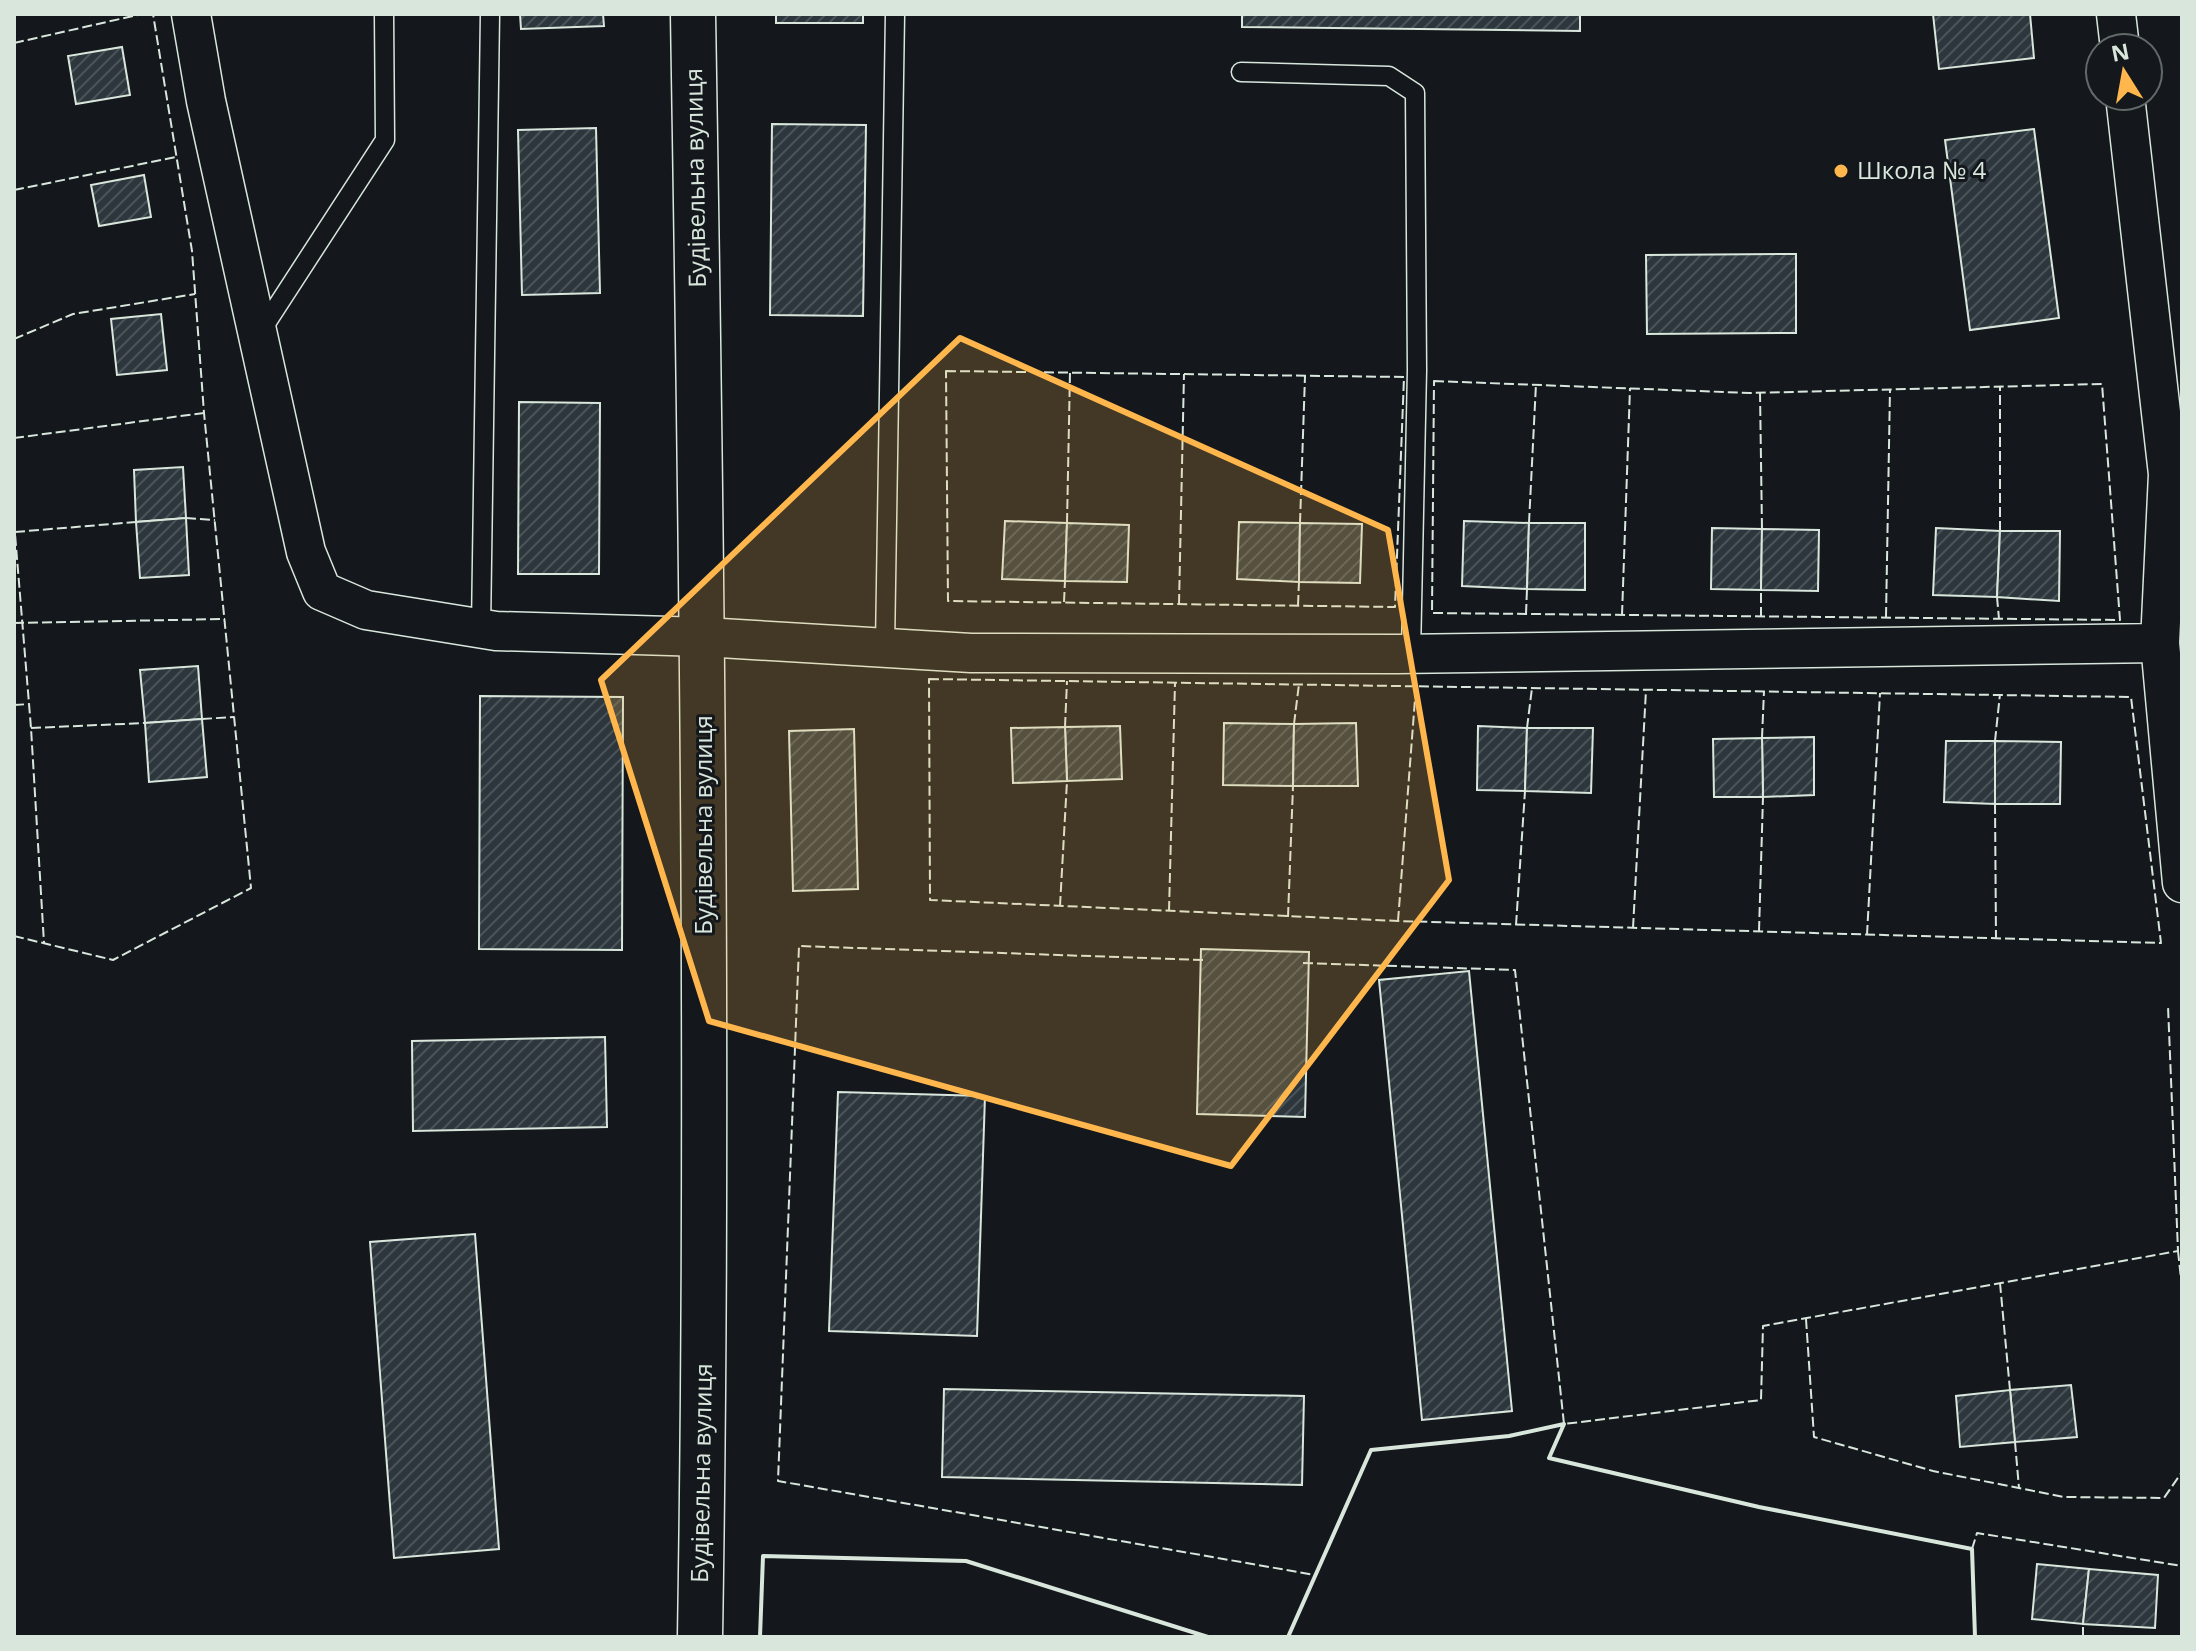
<svg xmlns="http://www.w3.org/2000/svg" width="2196" height="1651" font-family="'Open Sans',sans-serif">
<style>
.building{fill:url(#building-hatch);stroke:#d8e6dc;stroke-width:2}
.lines{fill:none;stroke-linecap:round;stroke-linejoin:round}
.service-casing{stroke:#d8e6dc;stroke-width:21}
.minor-casing{stroke:#d8e6dc;stroke-width:41}
.tertiary-casing{stroke:#d8e6dc;stroke-width:47}
.service{stroke:#14181c;stroke-width:18}
.minor{stroke:#14181c;stroke-width:38}
.tertiary{stroke:#14181c;stroke-width:44}
.fence{stroke:#d8e6dc;stroke-width:2;stroke-dasharray:10 4;stroke-linecap:butt}
.wall{stroke:#d8e6dc;stroke-width:4}
.marked{fill:#ffb74d;fill-opacity:0.2;stroke:#ffb74d;stroke-width:6;stroke-linejoin:round}
.poi-dot{fill:#ffb74d;stroke:#14181c;stroke-width:3}
.labels{text-anchor:middle;stroke-width:6;stroke-linejoin:round;paint-order:stroke}
.poi-label{font-size:24px;fill:#d8e6dc;stroke:#14181c;text-anchor:start}
.street-label{font-size:24px;fill:#d8e6dc;stroke:#14181c}
</style>
<defs>
<pattern id="building-hatch" width="6" height="6" patternUnits="userSpaceOnUse" patternTransform="scale(2)"><rect width="6" height="6" fill="#2c363c"/><path d="M-1 1l2-2M0 6l6-6M5 7l2-2" fill="none" stroke="#4a5358"/></pattern>
</defs>
<rect width="100%" height="100%" fill="#14181c"/>
<g class="building">
<polygon points="520,14 603,14 604,26 521,29"/>
<rect x="776" y="14" width="87" height="9"/>
<polygon points="1242,14 1580,14 1580,31 1242,27"/>
<polygon points="1933,14 2030,14 2034,58 1939,69"/>
<polygon points="122,47 130,95 76,104 68,56"/>
<polygon points="772,124 866,125 863,316 770,315"/>
<polygon points="596,128 600,293 522,295 518,130"/>
<polygon points="2034,129 2059,318 1970,330 1945,140"/>
<polygon points="144,175 151,217 99,226 91,185"/>
<polygon points="1796,254 1796,333 1647,334 1646,255"/>
<polygon points="161,314 167,370 117,375 111,319"/>
<polygon points="519,402 600,403 599,574 518,574"/>
<polygon points="183,467 186,518 136,522 134,470"/>
<polygon points="186,518 189,575 140,578 136,522"/>
<polygon points="1005,521 1067,523 1065,581 1002,579"/>
<polygon points="1464,521 1529,523 1527,589 1462,586"/>
<polygon points="1239,522 1300,523 1299,582 1237,579"/>
<polygon points="1067,523 1129,525 1127,582 1065,581"/>
<polygon points="1300,523 1362,524 1360,583 1299,582"/>
<polygon points="1529,523 1585,523 1585,590 1527,589"/>
<polygon points="1712,528 1762,529 1761,590 1711,589"/>
<polygon points="1936,528 2000,531 1997,597 1933,595"/>
<polygon points="1762,529 1819,530 1818,591 1761,590"/>
<polygon points="2000,531 2060,531 2059,601 1997,597"/>
<polygon points="198,666 202,719 145,723 140,670"/>
<polygon points="480,696 623,697 622,950 479,949"/>
<polygon points="202,719 207,777 149,782 145,723"/>
<polygon points="1224,723 1294,724 1293,786 1223,785"/>
<polygon points="1356,723 1358,786 1293,786 1294,724"/>
<polygon points="1120,726 1122,779 1067,781 1065,727"/>
<polygon points="1478,726 1527,728 1525,791 1477,790"/>
<polygon points="1065,727 1067,781 1013,783 1011,728"/>
<polygon points="1527,728 1593,728 1591,793 1525,791"/>
<polygon points="854,729 858,889 793,891 789,731"/>
<polygon points="1814,737 1814,795 1763,797 1762,738"/>
<polygon points="1762,738 1763,797 1714,797 1713,739"/>
<polygon points="1946,741 1995,741 1995,804 1944,802"/>
<polygon points="1995,741 2061,742 2060,804 1995,804"/>
<polygon points="1201,949 1309,952 1305,1117 1197,1114"/>
<polygon points="1469,971 1512,1411 1422,1420 1379,980"/>
<polygon points="605,1037 607,1127 413,1131 412,1041"/>
<polygon points="838,1092 985,1096 977,1336 829,1331"/>
<polygon points="475,1234 499,1549 394,1558 370,1242"/>
<polygon points="2071,1385 2077,1437 2015,1442 2010,1390"/>
<polygon points="944,1389 1304,1396 1302,1485 942,1477"/>
<polygon points="2010,1390 2015,1442 1960,1447 1956,1396"/>
<polygon points="2037,1564 2089,1569 2083,1624 2032,1619"/>
<polygon points="2089,1569 2158,1575 2155,1628 2083,1624"/>
</g>
<g class="lines">
<g class="service-casing">
<g id="service">
<polyline points="1241,72 1389,76 1415,93 1417,370 1411,653"/>
<polyline points="259,334 385,140 384,14"/>
<polyline points="481,629 490,14"/>
<polyline points="885,647 895,14"/>
</g>
</g>
<g class="minor-casing">
<g id="minor">
<polyline points="191,14 206,101 306,552 322,591 366,610 496,631 704,637 971,653 1397,654 2160,643 2168,474 2125,96"/>
<polyline points="2116,14 2120,48"/>
<polyline points="2160,643 2182,883"/>
</g>
</g>
<g class="tertiary-casing">
<path id="tertiary" d="M693,14C702,555 709,1096 700,1637"/>
</g>
<use href="#service" class="service"/>
<use href="#minor" class="minor"/>
<use href="#tertiary" class="tertiary"/>
<g class="fence">
<polyline points="14,43 142,14"/>
<polyline points="14,190 176,157"/>
<polyline points="14,339 73,314 195,294"/>
<polygon points="946,371 1404,377 1395,607 948,601"/>
<polygon points="1434,381 1750,393 2102,384 2120,620 1432,613"/>
<polyline points="1760,392 1762,529"/>
<polyline points="14,438 204,413"/>
<polyline points="186,518 215,520"/>
<polyline points="14,522 31,728 44,943"/>
<polyline points="1067,523 1070,372"/>
<polyline points="1300,523 1305,376"/>
<polyline points="1529,523 1536,384"/>
<polyline points="2000,531 2000,387"/>
<polyline points="15,532 136,522"/>
<polyline points="1997,597 1999,619"/>
<polyline points="1064,602 1065,581"/>
<polyline points="1179,604 1184,374"/>
<polyline points="1298,605 1299,582"/>
<polyline points="1526,614 1527,589"/>
<polyline points="1622,615 1630,388"/>
<polyline points="1761,617 1761,590"/>
<polyline points="1886,617 1890,389"/>
<polyline points="14,623 225,619"/>
<polygon points="929,679 2131,697 2161,943 1398,921 930,900"/>
<polyline points="14,705 30,704"/>
<polyline points="202,719 234,717"/>
<polyline points="1294,724 1299,684"/>
<polyline points="1065,727 1067,681"/>
<polyline points="31,728 145,723"/>
<polyline points="1527,728 1532,688"/>
<polyline points="1762,738 1764,691"/>
<polyline points="1995,741 2000,694"/>
<polyline points="1995,804 1996,938"/>
<polyline points="1060,906 1067,781"/>
<polyline points="1169,911 1175,683"/>
<polyline points="1288,917 1293,786"/>
<polyline points="1398,921 1416,686"/>
<polyline points="1516,925 1525,791"/>
<polyline points="1633,928 1646,690"/>
<polyline points="1759,931 1763,797"/>
<polyline points="1867,935 1880,693"/>
<polyline points="14,936 113,960 251,888 204,413 192,251 153,14"/>
<polyline points="1203,960 799,946 778,1481 1315,1575"/>
<polyline points="1303,963 1515,970 1564,1424 1761,1400 1763,1326 2178,1251 2168,1006"/>
<polyline points="2178,1251 2182,1288"/>
<polyline points="2000,1283 2010,1390"/>
<polyline points="1806,1319 1814,1437 1933,1471 2064,1497 2164,1498 2182,1472"/>
<polyline points="2015,1442 2019,1488"/>
<polyline points="1972,1549 1977,1533 2182,1566"/>
<polyline points="2083,1637 2083,1624"/>
</g>
<g class="wall">
<polyline points="760,1637 763,1556 966,1561 1208,1637"/>
<polyline points="1288,1637 1371,1450 1509,1436 1564,1424 1549,1458 1759,1507 1972,1549 1975,1637"/>
</g>
</g>
<path class="marked" d="M960,338L1388,530L1449,880L1231,1166L709,1021L601,680Z"/>
<circle class="poi-dot" cx="1841" cy="171" r="8"/>
<g class="labels">
<g class="poi-label">
<text x="1857" y="179">Школа № 4</text>
</g>
<g class="street-label">
<text transform="translate(696 178) rotate(-91)" y="8">Будівельна вулиця</text>
<text transform="translate(704 825) rotate(-90)" y="8">Будівельна вулиця</text>
<text transform="translate(702 1473) rotate(-89)" y="8">Будівельна вулиця</text>
</g>
</g>
<rect width="2196" height="1651" fill="none" stroke="#d8e6dc" stroke-width="32"/>
<g transform="translate(2124 72) rotate(349)"><circle r="38" fill="#14181c" stroke="#626a69" stroke-width="2"/>
<path d="M0-6L14 30L0 20L-14 30Z" fill="#ffb74d"/>
<text y="-12" font-size="22" font-weight="bold" text-anchor="middle" fill="#d8e6dc">N</text>
</g>
</svg>
